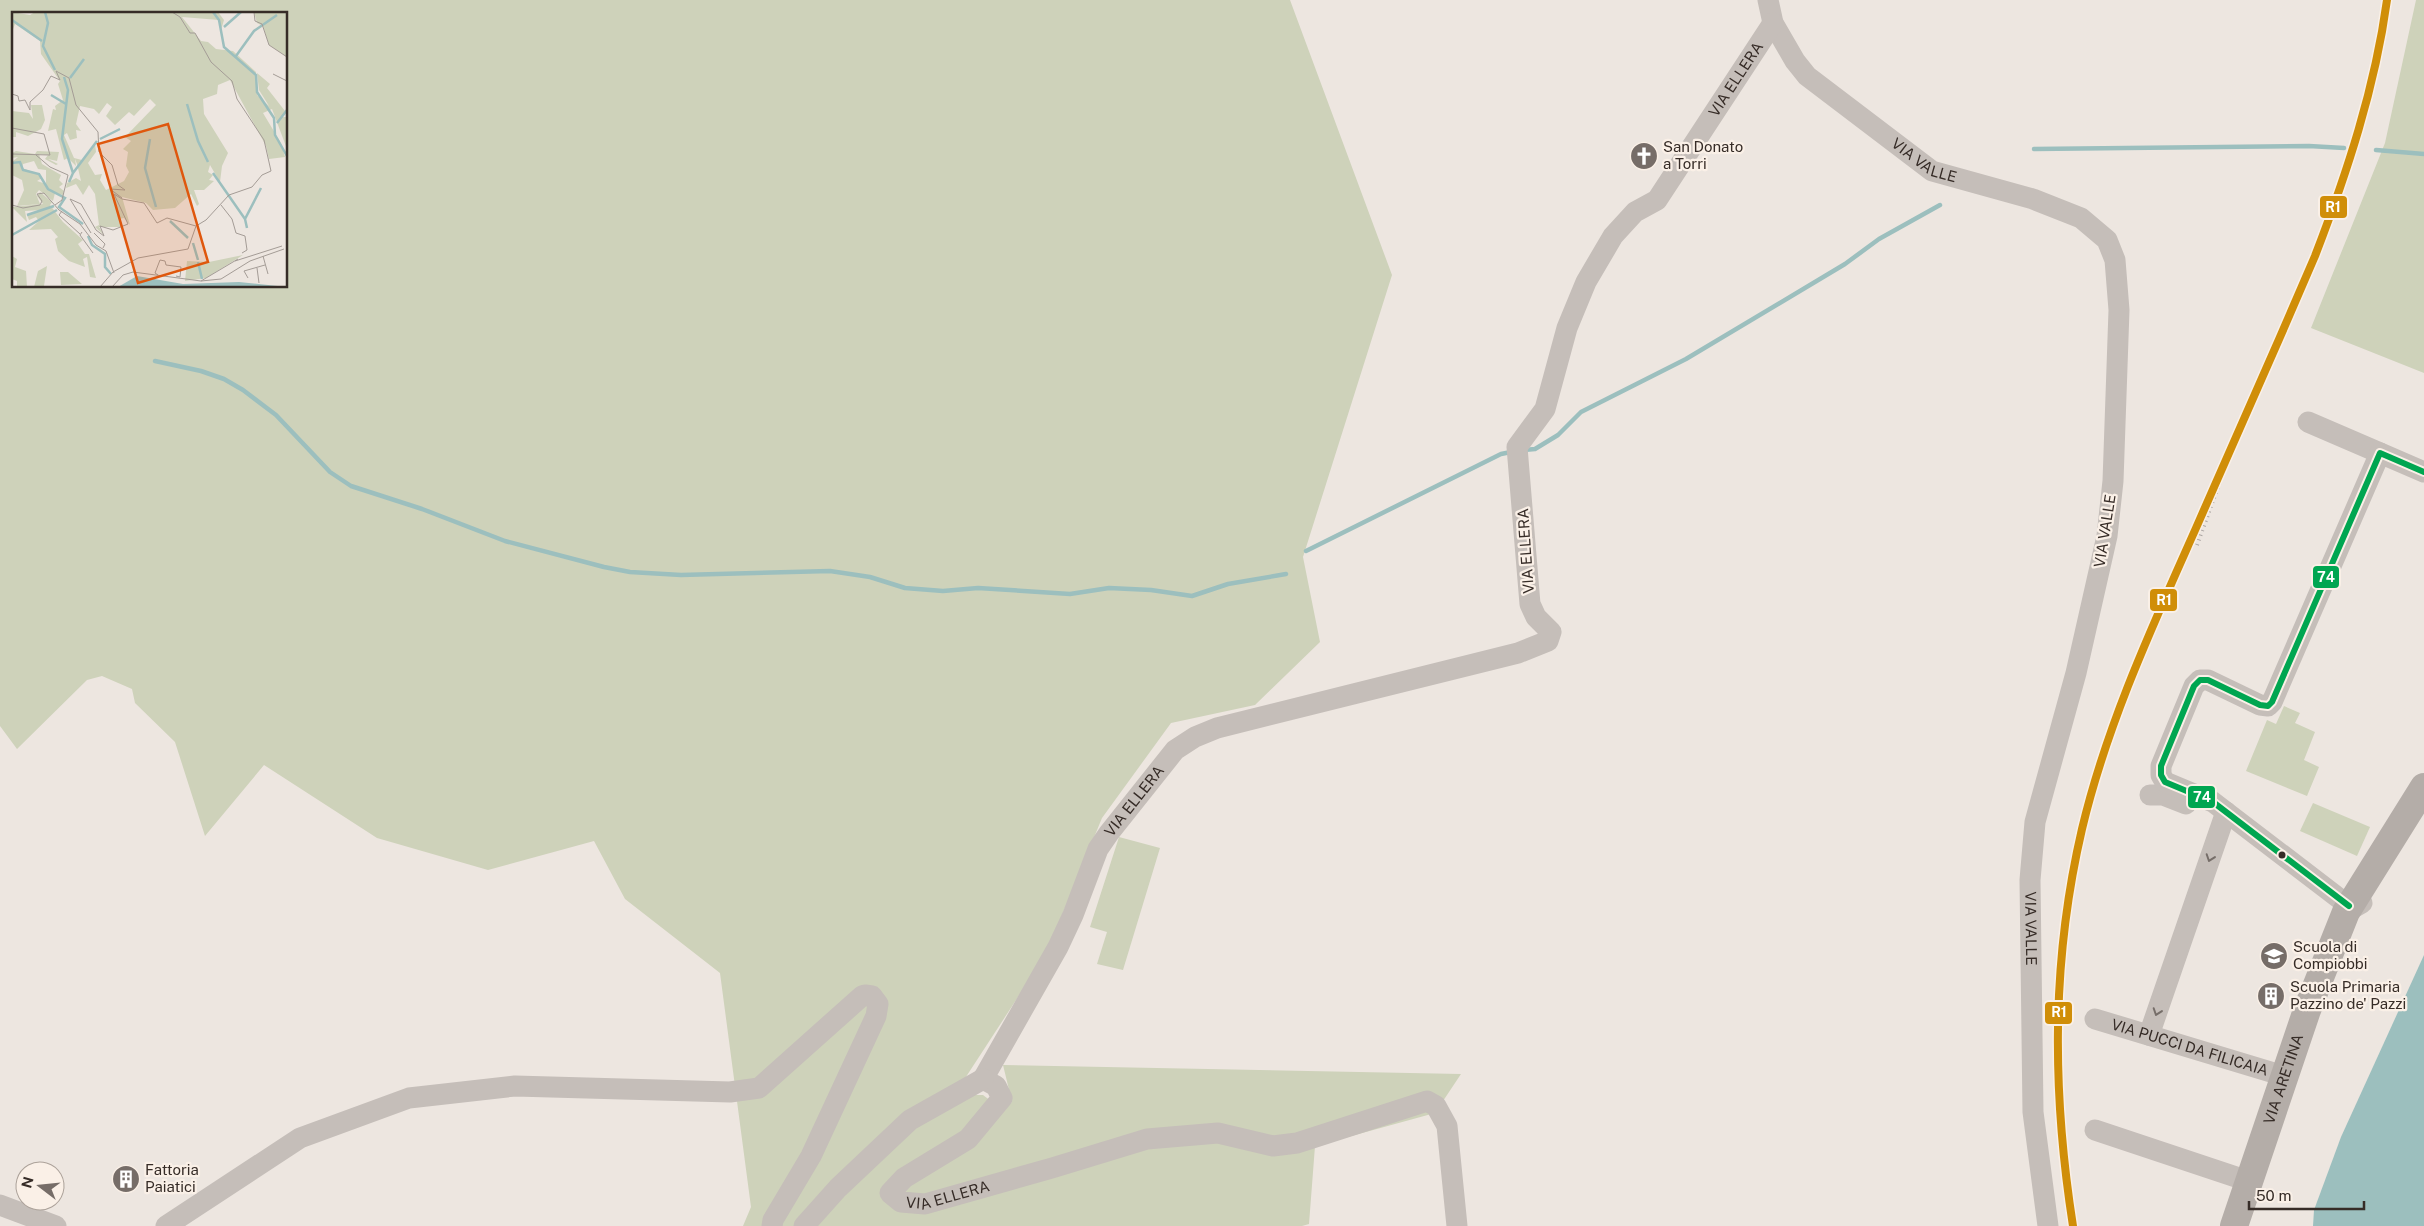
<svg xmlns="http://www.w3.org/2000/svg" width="2424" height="1226" font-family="'Public Sans',sans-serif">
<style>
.green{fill:#ced2ba;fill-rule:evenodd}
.water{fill:#9cbfbe}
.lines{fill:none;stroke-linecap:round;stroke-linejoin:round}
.stream{stroke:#9cbfbe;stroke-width:4.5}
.minor{stroke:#c5beb9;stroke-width:21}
.major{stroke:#b4ada8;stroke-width:28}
.rail{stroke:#ada7a3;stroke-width:4;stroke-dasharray:1 4;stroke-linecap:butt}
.bus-1-casing{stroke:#faf0e7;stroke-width:10}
.bus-1{stroke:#00a651;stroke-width:6}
.rail-1-casing{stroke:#faf0e7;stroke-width:11}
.rail-1{stroke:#d08e08;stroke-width:8}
.oneway{stroke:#766e69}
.bus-dot{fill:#362c27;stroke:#faf0e7;stroke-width:2}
.labels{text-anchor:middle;stroke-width:4.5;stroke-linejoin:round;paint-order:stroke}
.street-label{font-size:15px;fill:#362c27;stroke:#faf0e7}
.poi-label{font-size:15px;fill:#362c27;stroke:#faf0e7;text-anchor:start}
.inset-river{fill:none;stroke:#9cbfbe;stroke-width:2.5}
.inset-road{fill:none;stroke:#a49c96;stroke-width:1}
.view{fill:#df570d;fill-opacity:0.15;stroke:#df570d;stroke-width:2.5}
.inset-edge{fill:none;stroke:#362c27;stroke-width:2.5}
.line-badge{stroke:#faf0e7;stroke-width:2}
.badge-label{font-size:14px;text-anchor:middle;font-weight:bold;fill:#fff}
</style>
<rect width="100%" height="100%" fill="#ede6e0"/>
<g class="green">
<path d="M0,0H1290L1392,275L1303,557L1320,642L1255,705L1171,723L1102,818L1046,954L962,1083L964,1095H983L1000,1108L1012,1102L1003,1065L1461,1074L1435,1113L1315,1146L1309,1224L1302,1226H743L751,1207L720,973L625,899L594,841L488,870L377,838L264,765L205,836L175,742L135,703L132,689L102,676L87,680L17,749L0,726ZM14,14H286V286H14Z"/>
<polygon points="2416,0 2424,0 2424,373 2311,328 2385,143"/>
<polygon points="2284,706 2300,713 2295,723 2315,732 2304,760 2319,767 2307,796 2246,771 2267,720 2276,724"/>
<polygon points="2313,803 2370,827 2357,856 2300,831"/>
<polygon points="1119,837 1160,848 1123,970 1097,964 1107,932 1090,927"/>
</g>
<polygon class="water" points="2424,955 2424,1226 2313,1226 2314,1210 2341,1137"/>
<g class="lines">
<g class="stream">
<polyline points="2034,149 2309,146 2344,148"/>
<polyline points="2376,150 2424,154"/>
<polyline points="155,361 201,371 224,379 243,390 276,415 330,472 351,486 422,509 505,541 604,567 630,572 681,575 830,571 870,577 905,588 943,591 978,588 1070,594 1109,588 1151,590 1192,596 1228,584 1286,574"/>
<polyline points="1524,450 1535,449 1558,435 1581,412 1686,359 1845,264 1879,239 1940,205"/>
<polyline points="1306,551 1501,454 1511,452"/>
</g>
<g class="minor">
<path id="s1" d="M1768,0L1773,23L1795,61L1807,76L1932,171L2033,199L2081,218L2107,240L2115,260L2119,310L2113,481L2107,536L2076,673L2035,822L2030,880L2033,1112L2048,1226"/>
<polyline points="2308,422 2380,453"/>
<polyline points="2150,795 2163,795 2186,804"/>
<polyline points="2362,903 2355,907 2349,906 2213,802 2165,782 2161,775 2161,766 2194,686 2200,680 2208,680 2260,705 2268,706 2272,702 2380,453 2424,472"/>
<path id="s2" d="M2095,1019L2284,1076"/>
<polyline points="2149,1035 2226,812"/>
<path id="s3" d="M983,1079L1058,947L1073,915L1098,849L1109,833L1175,750L1195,737L1217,728L1518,653L1548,641L1551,632L1536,617L1530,604L1517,447L1545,409L1567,328L1586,282L1613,236L1635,212L1657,200L1773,23"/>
<path id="s4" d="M983,1079L996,1086L1002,1098L968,1139L904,1178L890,1193L901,1202L925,1204L1052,1168L1147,1139L1218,1133L1273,1146L1297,1143L1427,1101L1436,1106L1447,1126L1457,1226"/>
<polyline points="2095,1130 2248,1181"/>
<polyline points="0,1205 56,1226"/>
<polyline points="166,1226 300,1138 409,1098 515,1086 730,1092 759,1088 862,996 865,995 872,996 878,1004 876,1016 811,1156 773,1220 772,1226"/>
<polyline points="804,1226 838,1188 910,1120 983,1079"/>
</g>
<path class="major" id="s5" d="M2234,1226L2307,1010L2346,912L2424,787"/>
<polyline class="rail" points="2197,545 2239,429"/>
<g class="bus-1-casing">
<polyline id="bus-1" points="2349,906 2213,802 2165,782 2161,775 2161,766 2194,686 2200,680 2208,680 2260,705 2268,706 2272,702 2380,453 2424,472"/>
</g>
<use href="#bus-1" class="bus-1"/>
<g class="rail-1-casing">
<path id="rail-1" d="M2073,1226C2052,1092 2051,962 2082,829C2107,724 2152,627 2196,528C2236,438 2276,347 2315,256C2347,173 2375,88 2387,0"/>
</g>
<use href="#rail-1" class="rail-1"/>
</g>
<defs><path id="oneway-chevron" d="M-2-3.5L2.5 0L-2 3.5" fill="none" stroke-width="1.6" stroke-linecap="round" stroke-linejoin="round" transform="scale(1.25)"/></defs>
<g class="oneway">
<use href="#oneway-chevron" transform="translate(2210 858) rotate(109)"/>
<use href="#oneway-chevron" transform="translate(2157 1012) rotate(109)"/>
</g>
<defs>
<g id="church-disc" transform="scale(1.4375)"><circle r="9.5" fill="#766d68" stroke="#faf0e7"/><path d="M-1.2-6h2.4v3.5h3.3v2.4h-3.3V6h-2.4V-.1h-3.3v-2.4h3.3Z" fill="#fff"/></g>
<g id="school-disc" transform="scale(1.4375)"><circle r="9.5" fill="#766d68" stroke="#faf0e7"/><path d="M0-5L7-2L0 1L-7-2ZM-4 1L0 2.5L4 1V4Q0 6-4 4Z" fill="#fff"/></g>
<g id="building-disc" transform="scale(1.4375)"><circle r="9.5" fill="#766d68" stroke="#faf0e7"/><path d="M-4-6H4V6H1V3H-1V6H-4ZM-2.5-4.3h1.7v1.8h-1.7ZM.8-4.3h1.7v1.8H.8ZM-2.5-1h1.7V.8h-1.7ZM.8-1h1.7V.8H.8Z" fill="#fff"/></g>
</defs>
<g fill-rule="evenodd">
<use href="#church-disc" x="1644" y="156"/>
<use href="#school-disc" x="2274" y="956"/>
<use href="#building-disc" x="2271" y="996"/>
<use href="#building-disc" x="126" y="1179"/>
</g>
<circle class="bus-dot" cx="2282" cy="855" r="4.5"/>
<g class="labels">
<g class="street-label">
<text dy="5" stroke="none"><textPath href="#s3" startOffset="1412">VIA ELLERA</textPath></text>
<text dy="5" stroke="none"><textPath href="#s1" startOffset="232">VIA VALLE</textPath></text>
<text transform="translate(2105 531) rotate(-81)" y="5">VIA VALLE</text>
<text transform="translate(1526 551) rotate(-94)" y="5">VIA ELLERA</text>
<text dy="5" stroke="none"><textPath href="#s3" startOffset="318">VIA ELLERA</textPath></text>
<text dy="5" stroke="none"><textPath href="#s1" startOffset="1134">VIA VALLE</textPath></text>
<text dy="5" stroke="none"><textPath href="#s2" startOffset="99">VIA PUCCI DA FILICAIA</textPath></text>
<text dy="5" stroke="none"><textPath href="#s5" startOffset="155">VIA ARETINA</textPath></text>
<text dy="5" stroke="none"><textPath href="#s4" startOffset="239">VIA ELLERA</textPath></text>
</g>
<g class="poi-label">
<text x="1663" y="152">San Donato<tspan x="1663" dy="17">a Torri</tspan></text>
<text x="2293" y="952">Scuola di<tspan x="2293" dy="17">Compiobbi</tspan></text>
<text x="2290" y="992">Scuola Primaria<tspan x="2290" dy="17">Pazzino de' Pazzi</tspan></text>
<text x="145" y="1175">Fattoria<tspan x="145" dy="17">Paiatici</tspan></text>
</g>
</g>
<g transform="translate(12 12)">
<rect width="275" height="275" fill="#ede6e0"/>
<path d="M0,0L18,3L23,0H206L212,8L209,18L207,8L170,5L189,29L196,30L204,37L221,39L244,60L245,83L257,94L247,78L245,61L258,72L255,76L273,99L271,105H275V137L260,97L251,101L269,131L273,145L257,147L254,134L218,68L206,73L205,82L191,87L192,102L216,141L210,154L208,170L198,153L196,160L201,163L197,168L202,169L192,178H182L187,192L185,194L179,182L163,196L141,198L134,191L110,185L118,213L112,206L107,207L109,215H87L92,223L83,215L87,213L83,182L77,173L71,183L64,172L54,176L55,171L64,166L69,169L65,152L63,147L64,154L56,146L52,148L44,117L36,119L41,97L44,98L43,94L51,88L46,72L48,69L29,42L28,29L3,12L0,20ZM138,87L144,93L113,125L119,129L111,137L116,140L114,154L117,160L112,169L94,178L88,168L90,162L83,163L76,151L84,140L83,132L70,148L62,146L52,123L55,121L58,128L65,126L64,118L69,119L64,112L68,94L82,97L87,102L95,91L100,95L94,104L103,113L117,100L122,104ZM242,0H275V45L257,33L251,14L245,11ZM19,93H30L33,108L29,117L16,124L4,120V125H0V99L17,101L21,107ZM4,139L23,142L25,139L47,140L45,149L36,147L46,152L44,153L33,147L36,143L27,142L30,152L49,163L47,168L51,172L47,175L52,179L51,183L43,181L41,189L27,178L24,182L28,192L5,194L12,178L10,168L0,163V150L6,145L0,146V141ZM22,149L26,157L34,158V172L25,169L30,166L27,162L10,156L11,152ZM28,180L40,190L38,193L51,210L71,228L66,232L73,242H77L84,266L78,265L75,245L71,247L73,255L57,249L46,239L43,227L46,225L39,217L17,218L27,209L24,205L17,208L15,203L29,198L13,199L15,210L0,195L31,192L25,184ZM231,243L194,266L173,269L175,249L197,250ZM0,244L5,247L3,255L14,259L15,275H5V269L0,267ZM35,254L32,274L38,275H22L26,259ZM48,260H56L70,272L49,273Z" fill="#ced2ba" fill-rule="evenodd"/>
<path d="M125,264L171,272L227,270L275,275H106Z" fill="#9cbfbe"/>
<path class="inset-river" d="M33,0L36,11L31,34L43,58M201,0L207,8L212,35L244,63L245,80L262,106L263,123L275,144M0,8L30,29M212,15L229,0M224,44L242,19L265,3M52,65L56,78L50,127L61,161L57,170M58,66L72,47M39,83L54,92M175,92L186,129L196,150M265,111L275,98M88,127L108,117M138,127L133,156L144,195M0,151L8,150L11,158L27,162L36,177L53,186L47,195L71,212M61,161L85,129M201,161L233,207L235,216M15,203L42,194M233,207L249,176M158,209L176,226M0,223L45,198M76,224L80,233L93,242V255L99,262M181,231L186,248M186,250L190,267"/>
<path class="inset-road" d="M242,0L243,9L250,12L257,33L275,45M261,62L275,69M0,82L6,84L7,89L13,88L18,98V90L31,78L39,64L48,68L44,59L57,66L64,93L86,120L87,140M0,116L32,122L38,143L0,142M88,141L100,153L106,173L113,178L98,177L110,186M24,143L38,155L56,163L50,188L43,193M0,193L11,196L28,193L30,189L25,182L32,181L47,198L68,212L84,233L94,239L102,261M209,193L220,207L224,221L233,224L235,238L230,241M50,199L47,203L68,222M70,220L68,223L81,241M79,221L58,187L69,192L84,218L92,224L88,214L101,218L116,212L102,182L110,187L132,191L145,211L155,206L184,214L194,208L217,183L240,175L250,163L259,159L252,128L225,87L220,69L199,50L183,21H178L168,5L160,0M82,221L93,232L91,236M251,244L256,262M223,249L270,234M245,256L247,271M101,260L126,246L176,237L184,214M146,263L143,261L148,248L153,249L154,253L169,255L168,265L164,264M236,266L232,259L253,253M189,269L209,267L238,249L272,237M88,275L101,260M100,275L111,263L121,260L189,269L226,247"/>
<path class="view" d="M156,112L196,250L126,271L86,132Z"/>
<rect width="275" height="275" class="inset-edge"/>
</g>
<g class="line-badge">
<rect x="2319" y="195" width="29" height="24" rx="5" fill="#d08e08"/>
<rect x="2312" y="565" width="28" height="24" rx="5" fill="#00a651"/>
<rect x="2149" y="588" width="29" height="24" rx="5" fill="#d08e08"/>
<rect x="2187" y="785" width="29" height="24" rx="5" fill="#00a651"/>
<rect x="2044" y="1001" width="29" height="24" rx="5" fill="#d08e08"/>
</g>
<g class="badge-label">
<text x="2333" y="212">R1</text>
<text x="2326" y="582">74</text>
<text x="2164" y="605">R1</text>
<text x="2202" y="802">74</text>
<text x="2059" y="1017">R1</text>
</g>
<g transform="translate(40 1186) rotate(286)"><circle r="24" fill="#faf0e7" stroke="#aca29a"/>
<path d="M0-4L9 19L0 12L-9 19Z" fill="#766d68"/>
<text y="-8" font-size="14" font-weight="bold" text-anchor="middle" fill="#362c27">N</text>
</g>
<path d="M2249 1201v8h115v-8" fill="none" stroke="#362c27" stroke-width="2.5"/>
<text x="2256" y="1201" font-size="15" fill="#362c27" stroke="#faf0e7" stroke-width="4" paint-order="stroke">50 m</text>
</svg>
